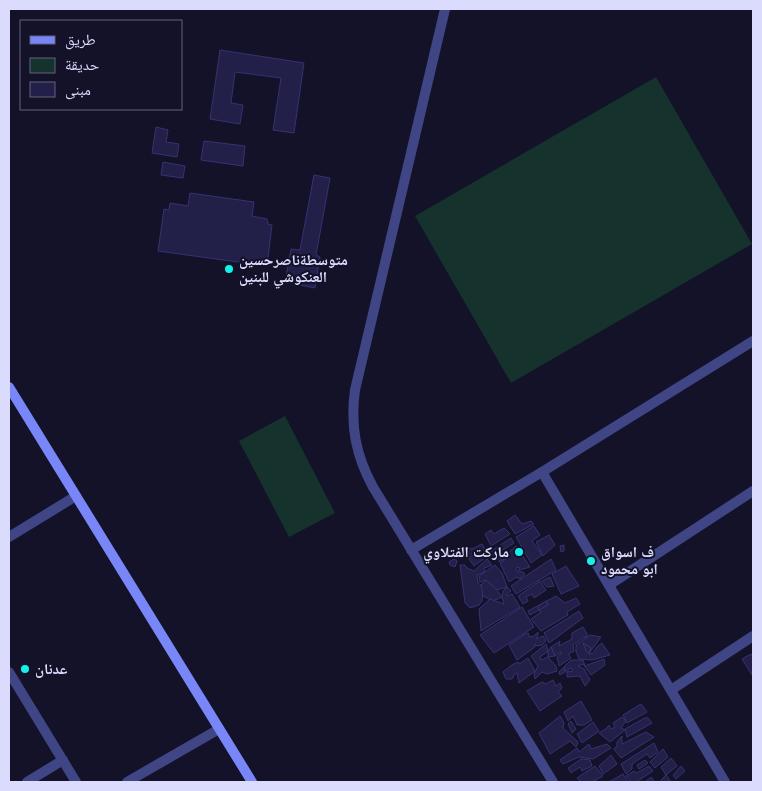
<svg xmlns="http://www.w3.org/2000/svg" width="762" height="791" font-family="Arial,'Noto Naskh Arabic',sans-serif">
<style>
.green{fill:#15322d}
.building{fill:#221f49;stroke:#363273}
.lines{fill:none;stroke-linecap:round;stroke-linejoin:round}
.street{stroke:#404685;stroke-width:10}
.secondary{stroke:#7886f8;stroke-width:10}
.poi-dot{fill:#12f2eb;stroke:#131229;stroke-width:2}
.labels{text-anchor:middle;stroke-width:4;stroke-linejoin:round;paint-order:stroke}
.poi-label{font-size:15px;font-weight:bold;fill:#dbdcfd;stroke:#131229;text-anchor:start}
</style>
<rect width="100%" height="100%" fill="#131229"/>
<g class="green">
<polygon points="656,77 752,244 511,383 415,216"/>
<polygon points="285,416 335,513 289,537 239,441"/>
</g>
<g class="building">
<polygon points="220,50 304,63 294,133 273,130 281,78 235,72 231,103 243,105 240,124 210,119"/>
<polygon points="156,127 168,130 166,142 179,144 177,157 152,153"/>
<polygon points="204,141 245,146 243,166 201,160"/>
<polygon points="163,162 185,166 183,178 161,175"/>
<polygon points="314,175 330,178 316,255 320,257 315,288 285,282 291,249 300,250"/>
<polygon points="190,193 254,202 252,216 267,219 268,224 272,225 267,266 158,251 164,209 169,210 170,203 188,206"/>
<polygon points="515,515 522,524 531,521 534,524 515,534 507,521"/>
<polygon points="534,526 540,535 532,541 542,555 531,563 516,537"/>
<polygon points="504,528 510,534 491,546 485,534 491,530 494,534"/>
<polygon points="549,535 555,545 543,556 536,542"/>
<polygon points="511,538 514,543 501,551 502,557 495,561 490,552"/>
<polygon points="482,544 489,555 474,566 464,552 470,548 472,549"/>
<polygon points="564,545 564,551 561,552 560,546"/>
<polygon points="516,546 530,567 519,570 519,567 516,568 517,571 523,572 525,574 520,579 516,577 509,582 500,563 509,557 498,562"/>
<polygon points="454,559 457,561 455,567 450,565 449,562"/>
<polygon points="487,559 492,565 484,568 485,572 477,575 478,583 481,585 483,590 482,601 479,605 470,608 465,603 460,565 465,565 467,568 474,571"/>
<polygon points="551,559 556,570 516,594 511,586"/>
<polygon points="495,565 502,573 507,587 497,590 486,580 480,582 479,576"/>
<polygon points="566,566 579,586 561,594 552,574"/>
<polygon points="550,577 554,586 547,587 542,581"/>
<polygon points="486,580 497,590 502,597 493,601 483,596 481,585"/>
<polygon points="540,581 546,590 534,598 532,594 526,597 528,601 523,604 518,596"/>
<polygon points="507,587 511,591 507,594 507,596 512,594 520,607 481,631 479,609 490,599 504,604 502,597 503,591"/>
<polygon points="556,596 565,603 576,598 580,604 567,612 568,615 541,631 531,619 541,612 539,610 530,615 528,611"/>
<polygon points="546,601 548,605 539,610 538,606"/>
<polygon points="522,607 534,627 494,653 480,635"/>
<polygon points="579,611 583,618 549,643 544,633"/>
<polygon points="583,627 587,634 587,638 584,637 573,645 574,651 568,654 571,658 559,666 557,657 561,654 561,652 555,656 551,647 560,641 559,646 572,639 572,633"/>
<polygon points="538,632 538,635 536,639 543,636 546,641 542,645 537,646 535,644 535,647 517,660 509,645 527,633 529,634 529,637 534,636"/>
<polygon points="590,635 601,637 590,652 591,648 583,643 589,654 593,653 597,647 602,643 610,655 592,660 579,659 576,652 576,645"/>
<polygon points="583,643 591,648 589,654 586,651"/>
<polygon points="546,644 548,651 540,657 541,660 548,657 556,666 557,671 547,674 542,672 535,679 534,674 538,666 531,656"/>
<polygon points="551,647 555,656 548,657 548,651"/>
<polygon points="751,654 753,657 752,675 742,659"/>
<polygon points="528,658 535,671 519,683 517,673 515,674 512,679 506,679 503,672 512,665 518,662 519,664"/>
<polygon points="604,659 605,665 591,675 583,664 578,666 584,669 590,680 585,686 580,676 567,677 567,672 573,671 571,668 565,672 564,667 571,660 583,660 585,666"/>
<polygon points="564,667 565,672 560,675 559,672"/>
<polygon points="553,680 556,686 560,683 562,688 558,692 562,696 540,711 527,691 542,682 546,684"/>
<polygon points="581,701 592,720 584,725 577,725 573,716 568,721 564,712"/>
<polygon points="641,704 647,712 627,723 623,715"/>
<polygon points="560,716 564,723 563,728 578,742 576,747 570,741 550,754 539,733"/>
<polygon points="622,717 626,721 621,728 625,730 610,742 599,733 607,728 609,725 611,729 615,727 613,723"/>
<polygon points="645,718 648,718 652,723 627,737 625,729"/>
<polygon points="571,721 576,729 572,733 568,724"/>
<polygon points="593,722 599,731 582,743 577,734"/>
<polygon points="646,732 654,737 621,758 614,749 617,746 617,742 622,736 622,744"/>
<polygon points="654,743 658,752 650,758 647,754 632,764 632,769 626,774 621,764"/>
<polygon points="589,744 591,749 607,744 611,748 593,759 579,757 563,764 560,760 577,748 579,752"/>
<polygon points="663,749 668,757 655,768 650,762"/>
<polygon points="611,755 617,764 603,774 599,766"/>
<polygon points="671,758 677,766 666,775 661,767"/>
<polygon points="581,759 590,760 592,766 582,771 580,767 571,773 568,768"/>
<polygon points="645,760 648,763 639,769 637,765"/>
<polygon points="595,766 603,776 592,782 581,782 577,778"/>
<polygon points="649,766 653,771 636,782 631,782 626,776 634,771 636,773"/>
<polygon points="681,766 685,771 676,779 673,775"/>
<polygon points="623,774 628,782 609,782"/>
<polygon points="666,775 671,782 662,782 661,780"/>
<polygon points="651,777 655,782 645,782"/>
</g>
<g class="lines">
<g class="street">
<path d="M445,9L355,390C350,426 356,456 373,487L553,782"/>
<polyline points="542,472 725,782"/>
<polyline points="9,537 76,496"/>
<polyline points="411,550 542,472 753,341"/>
<polyline points="609,585 753,491"/>
<polyline points="9,672 76,782"/>
<polyline points="671,690 753,636"/>
<polyline points="27,782 63,760"/>
<polyline points="127,782 219,729"/>
</g>
<polyline class="secondary" points="9,387 252,782"/>
</g>
<g class="poi-dot">
<circle cx="229" cy="269" r="5"/>
<circle cx="519" cy="552" r="5"/>
<circle cx="591" cy="561" r="5"/>
<circle cx="25" cy="669" r="5"/>
</g>
<g class="labels">
<g class="poi-label">
<text x="239" y="265">متوسطةناصرحسين<tspan x="239" dy="17">العنكوشي للبنين</tspan></text>
<text x="509" y="557" text-anchor="end">ماركت الفتلاوي</text>
<text x="601" y="557">ف اسواق<tspan x="601" dy="17">ابو محمود</tspan></text>
<text x="35" y="674">عدنان</text>
</g>
</g>
<rect width="762" height="791" fill="none" stroke="#dbdcfd" stroke-width="20"/>
<rect x="20" y="20" width="162" height="90" fill="#131229" stroke="#63637e"/>
<rect x="30" y="36" width="25" height="8" fill="#7886f8" stroke="#63637e"/>
<text x="65" y="45" font-size="15" fill="#dbdcfd">طريق</text>
<rect x="30" y="58" width="25" height="15" fill="#15322d" stroke="#63637e"/>
<text x="65" y="70" font-size="15" fill="#dbdcfd">حديقة</text>
<rect x="30" y="82" width="25" height="15" fill="#221f49" stroke="#63637e"/>
<text x="65" y="95" font-size="15" fill="#dbdcfd">مبنى</text>
</svg>
